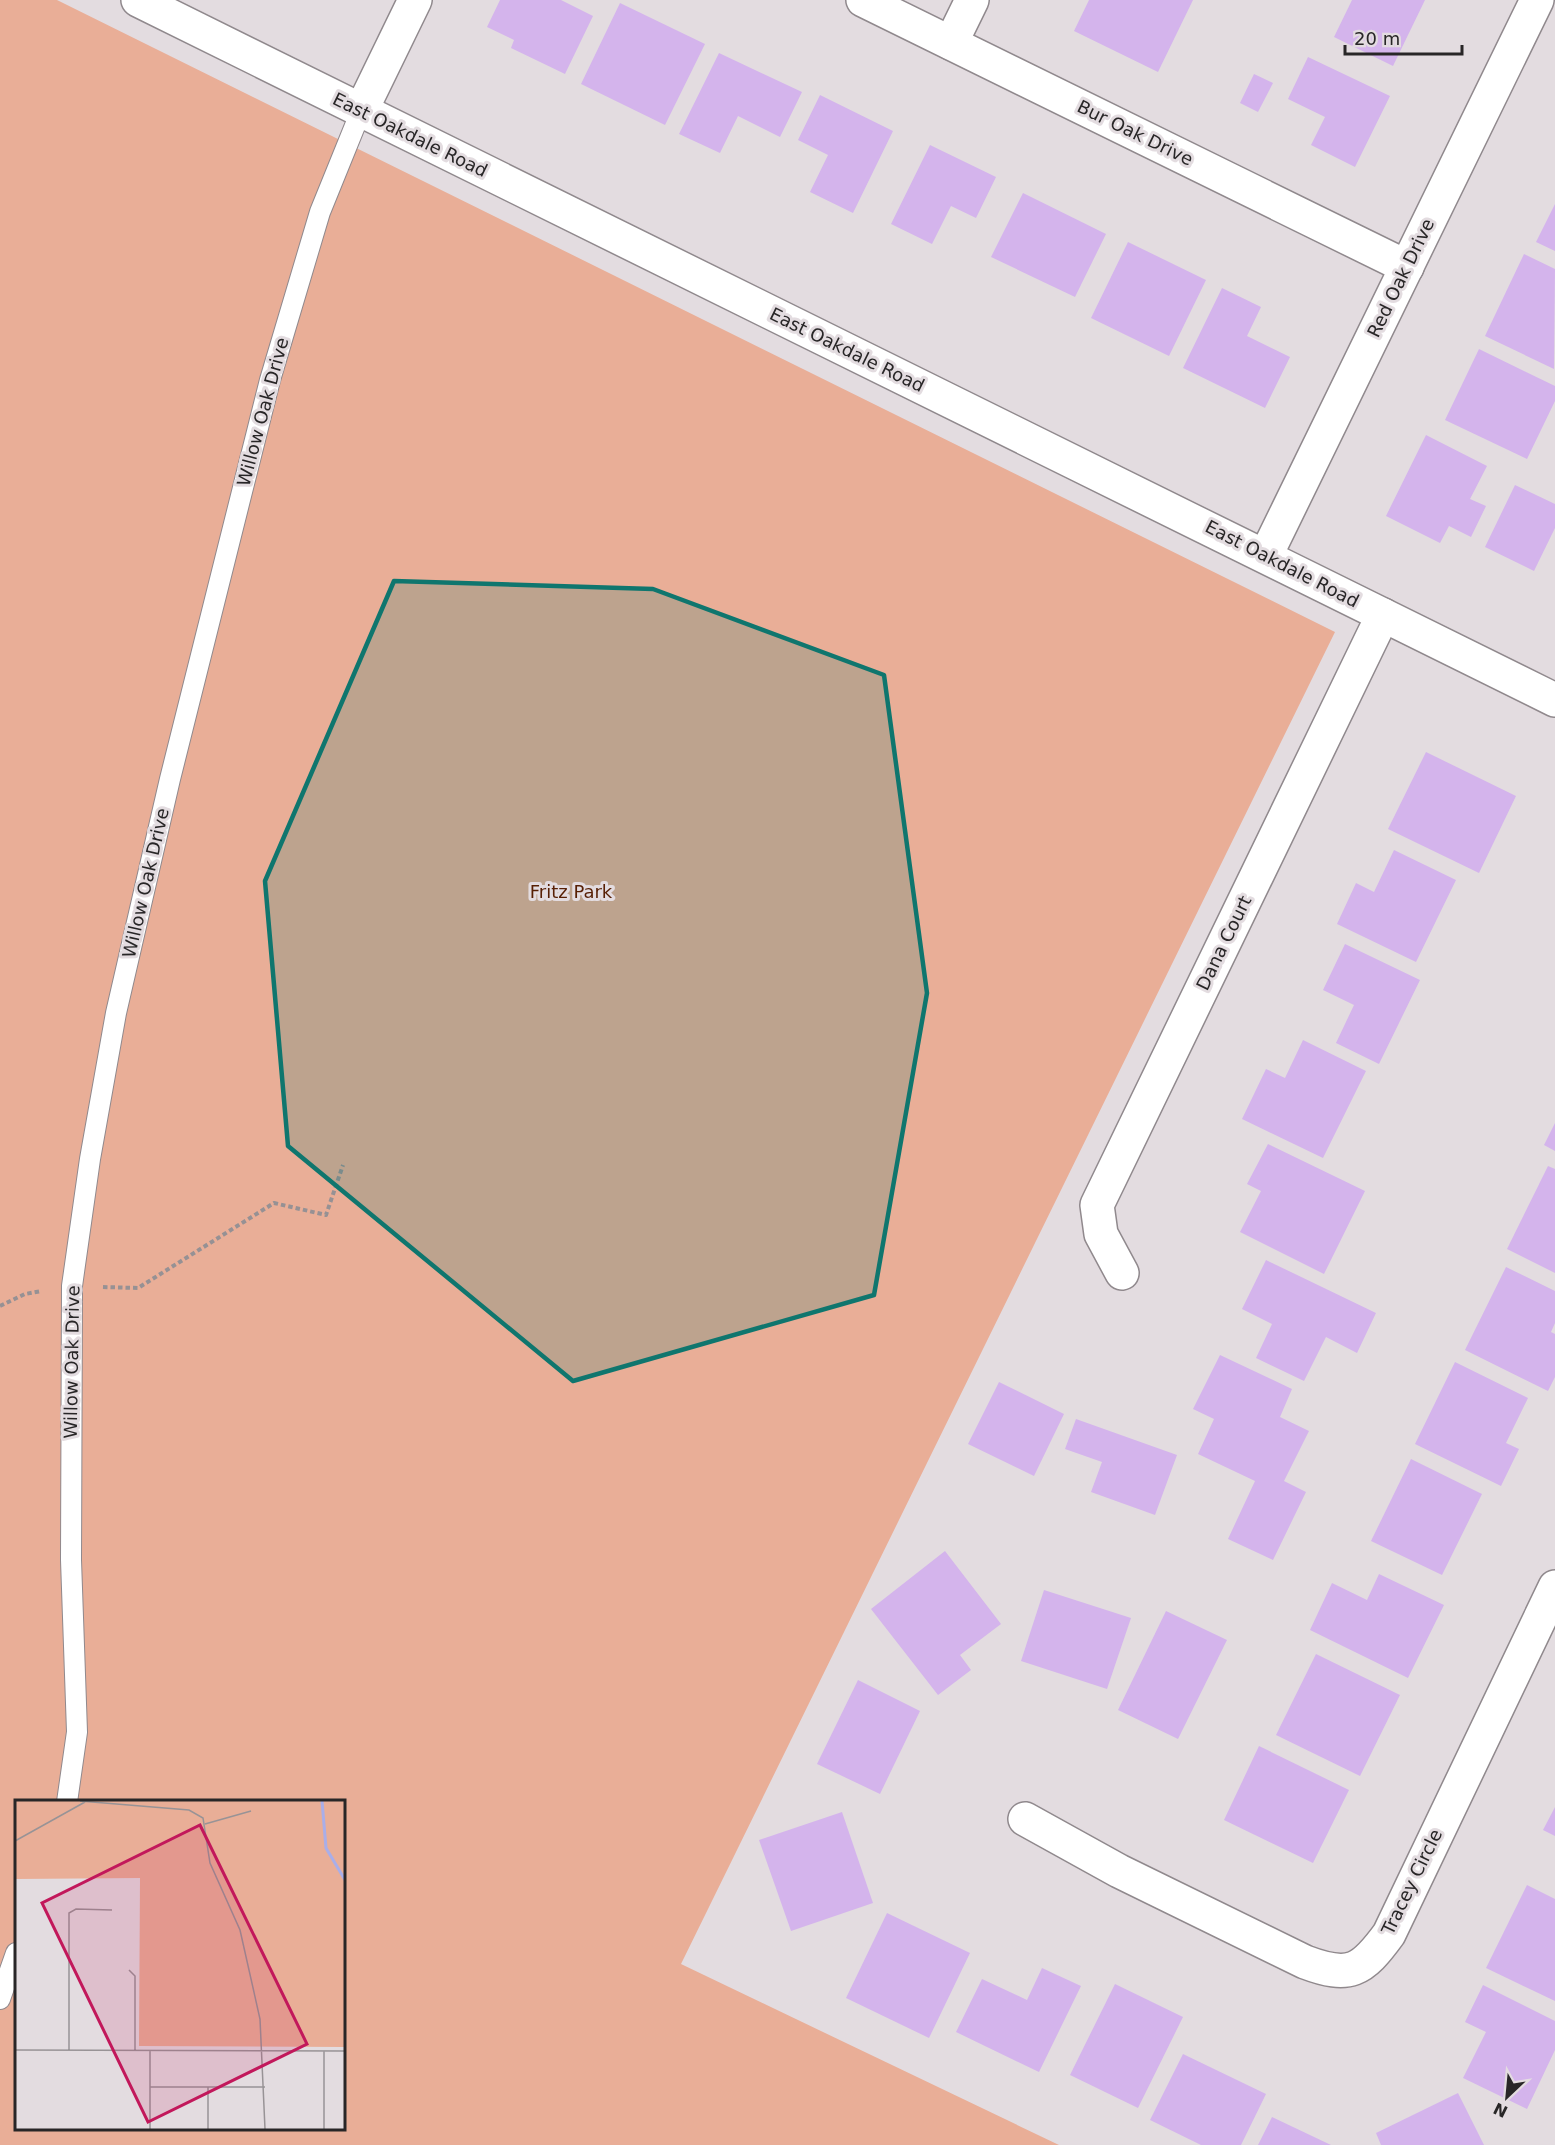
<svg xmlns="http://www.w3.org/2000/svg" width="1555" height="2145" font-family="'DejaVu Sans',sans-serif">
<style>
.green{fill:#e9ae97;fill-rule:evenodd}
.building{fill:#d4b4ec}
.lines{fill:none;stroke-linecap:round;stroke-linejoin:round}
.lane-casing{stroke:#90898d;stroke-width:22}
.street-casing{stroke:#90898d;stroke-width:36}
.secondary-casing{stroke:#90898d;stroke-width:36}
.path{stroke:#969194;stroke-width:4;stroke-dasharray:4.5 3;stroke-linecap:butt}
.lane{stroke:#fff;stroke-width:20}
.street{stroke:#fff;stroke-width:33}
.secondary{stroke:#fff;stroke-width:33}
.marked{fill:#0f766e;fill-opacity:0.2;stroke:#0f766e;stroke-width:4.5;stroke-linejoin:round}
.labels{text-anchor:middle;stroke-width:6;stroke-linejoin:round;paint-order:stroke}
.street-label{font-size:18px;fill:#282627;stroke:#e3dce0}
.park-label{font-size:18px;fill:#571f04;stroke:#e3dce0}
.inset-river{fill:none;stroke:#a9aee9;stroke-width:3}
.inset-road{fill:none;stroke:#989396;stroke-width:1.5}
.view{fill:#c2185b;fill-opacity:0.15;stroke:#c2185b;stroke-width:3}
.inset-edge{fill:none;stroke:#282627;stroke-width:3}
</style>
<rect width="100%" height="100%" fill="#e3dce0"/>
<path class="green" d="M0,0H57L1335,632L681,1964L1059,2145H0ZM16,1802H344V2128H16Z"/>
<g class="building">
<polygon points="500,0 561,0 593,16 565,74 511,48 514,40 487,27"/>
<polygon points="1089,0 1193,0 1158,72 1074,31"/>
<polygon points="1352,0 1425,0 1393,66 1334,37"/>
<polygon points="620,3 705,44 665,125 581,84"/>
<polygon points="719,53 802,92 780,137 738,116 720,153 679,134"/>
<polygon points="1308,57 1390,96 1355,167 1311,145 1325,117 1288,99"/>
<polygon points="1254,74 1273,83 1258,112 1240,103"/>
<polygon points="820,95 893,131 853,213 810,192 828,155 798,140"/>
<polygon points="930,145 996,177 976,218 951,206 932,244 891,224"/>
<polygon points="1023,193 1106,234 1075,297 991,257"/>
<polygon points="1555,204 1555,251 1536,242"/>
<polygon points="1128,242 1206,280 1169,356 1091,318"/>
<polygon points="1524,254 1555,269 1554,369 1485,336"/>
<polygon points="1222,288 1261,307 1247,336 1290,357 1265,408 1183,368"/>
<polygon points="1479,349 1555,386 1555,401 1527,459 1445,420"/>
<polygon points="1426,435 1487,466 1470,499 1486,506 1471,537 1449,526 1440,543 1386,516"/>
<polygon points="1515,485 1555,504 1555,528 1534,571 1485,547"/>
<polygon points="1426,752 1516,796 1479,873 1388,829"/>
<polygon points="1394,850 1456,880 1416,962 1337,924 1356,883 1374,892"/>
<polygon points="1345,944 1420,980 1379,1064 1336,1043 1354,1005 1323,990"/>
<polygon points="1303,1040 1366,1071 1323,1158 1242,1119 1266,1069 1285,1078"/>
<polygon points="1555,1123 1555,1151 1544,1145"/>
<polygon points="1268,1144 1365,1191 1324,1274 1240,1232 1261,1191 1247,1184"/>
<polygon points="1548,1166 1555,1169 1555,1273 1507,1249"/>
<polygon points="1266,1260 1376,1313 1357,1353 1326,1337 1304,1381 1256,1358 1272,1324 1242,1309"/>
<polygon points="1506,1267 1555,1291 1555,1323 1551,1332 1555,1334 1555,1377 1548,1391 1465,1350"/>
<polygon points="1220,1355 1292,1389 1280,1417 1309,1431 1284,1481 1306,1492 1273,1560 1228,1539 1255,1481 1198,1454 1214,1419 1193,1409"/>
<polygon points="1455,1362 1528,1398 1506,1443 1519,1449 1501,1486 1415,1444"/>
<polygon points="999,1382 1064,1414 1034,1476 968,1444"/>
<polygon points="1076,1419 1177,1455 1155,1515 1091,1492 1102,1462 1065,1449"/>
<polygon points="1411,1459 1482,1494 1442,1575 1371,1541"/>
<polygon points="945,1551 1001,1624 960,1655 971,1670 938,1695 871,1609"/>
<polygon points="1379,1574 1444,1605 1408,1678 1310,1630 1332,1583 1367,1600"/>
<polygon points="1044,1590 1131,1618 1107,1689 1021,1661"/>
<polygon points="1166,1611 1227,1640 1178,1739 1118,1710"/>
<polygon points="1316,1654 1400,1695 1360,1776 1276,1735"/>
<polygon points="858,1680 920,1711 880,1794 817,1764"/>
<polygon points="1259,1746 1349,1790 1313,1863 1224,1820"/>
<polygon points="1555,1807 1555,1836 1543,1830"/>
<polygon points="842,1812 873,1903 791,1931 759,1840"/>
<polygon points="1527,1885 1555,1899 1555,2001 1486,1968"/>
<polygon points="887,1913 970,1953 929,2038 846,1998"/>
<polygon points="1042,1968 1081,1986 1039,2072 956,2032 982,1979 1027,2000"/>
<polygon points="1115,1984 1183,2017 1138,2108 1070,2075"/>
<polygon points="1483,1985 1555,2021 1555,2050 1527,2109 1463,2078 1486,2032 1465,2022"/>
<polygon points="1183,2054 1266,2094 1241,2145 1201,2145 1150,2120"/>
<polygon points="1458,2093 1484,2145 1381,2145 1376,2133"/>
<polygon points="1272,2117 1331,2145 1258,2145"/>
</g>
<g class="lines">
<g class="lane-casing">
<g id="lane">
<polyline points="67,1802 77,1732 71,1560 72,1286 90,1159 116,1013 170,779 270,380 320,212 361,111"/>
<polyline points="0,1999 16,1953"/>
</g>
</g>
<g class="street-casing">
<g id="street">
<polyline points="863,0 1407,267"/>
<polyline points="951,43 972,0"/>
<polyline points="361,111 415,0"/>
<polyline points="1266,555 1537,0"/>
<polyline points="1122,1273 1101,1234 1097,1205 1383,615"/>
<path d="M1025,1819L1119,1871L1305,1962C1350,1979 1362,1971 1389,1934L1555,1587"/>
</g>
</g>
<g class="secondary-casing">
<polyline id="secondary" points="138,0 1555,700"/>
</g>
<g class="path">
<polyline points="103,1287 138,1288 274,1203 326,1215 343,1165"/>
<polyline points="0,1306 25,1294 42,1291"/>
</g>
<use href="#lane" class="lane"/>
<use href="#street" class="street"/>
<use href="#secondary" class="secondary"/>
</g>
<path class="marked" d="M394,581L653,589L884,675L927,993L874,1295L573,1381L288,1146L265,881Z"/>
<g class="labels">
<g class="street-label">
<text transform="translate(1135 133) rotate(26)" y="6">Bur Oak Drive</text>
<text transform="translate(410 135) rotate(26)" y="6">East Oakdale Road</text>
<text transform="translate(1401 278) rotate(-64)" y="6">Red Oak Drive</text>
<text transform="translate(847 350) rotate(26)" y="6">East Oakdale Road</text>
<text transform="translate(263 412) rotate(-75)" y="6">Willow Oak Drive</text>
<text transform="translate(1282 564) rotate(27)" y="6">East Oakdale Road</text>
<text transform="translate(146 883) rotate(-77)" y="6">Willow Oak Drive</text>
<text transform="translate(1224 943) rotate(-64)" y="6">Dana Court</text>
<text transform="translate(72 1362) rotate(-89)" y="6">Willow Oak Drive</text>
<text transform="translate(1412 1882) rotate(-64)" y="6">Tracey Circle</text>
</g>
<g class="park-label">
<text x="571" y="898">Fritz Park</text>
</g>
</g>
<g transform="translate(15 1800)">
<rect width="330" height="330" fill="#e3dce0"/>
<path d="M1,1H330V247L124,246L125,78L1,79Z" fill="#e9ae97"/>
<path class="inset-river" d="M307,1L311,48L330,80"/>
<path class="inset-road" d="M65,1L174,10L188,18L195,63L225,130L245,219L250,329M190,24L236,11M0,41L70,2M114,170L120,176V250M0,250L330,251M54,250V113L61,109L97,110M135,251V329M135,287H250M193,329V287M309,329V251"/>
<path class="view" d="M185,25L292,244L133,322L27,103Z"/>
<rect width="330" height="330" class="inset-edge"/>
</g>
<g transform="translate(1507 2097) rotate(206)" stroke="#e3dce0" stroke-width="4.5" paint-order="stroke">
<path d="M0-4.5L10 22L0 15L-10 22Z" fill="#282627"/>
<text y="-9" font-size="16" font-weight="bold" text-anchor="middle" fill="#282627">N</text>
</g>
<path d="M1345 45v9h117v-9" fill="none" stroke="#282627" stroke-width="3"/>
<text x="1354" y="45" font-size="18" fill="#282627" stroke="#e3dce0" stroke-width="4.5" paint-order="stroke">20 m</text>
</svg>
